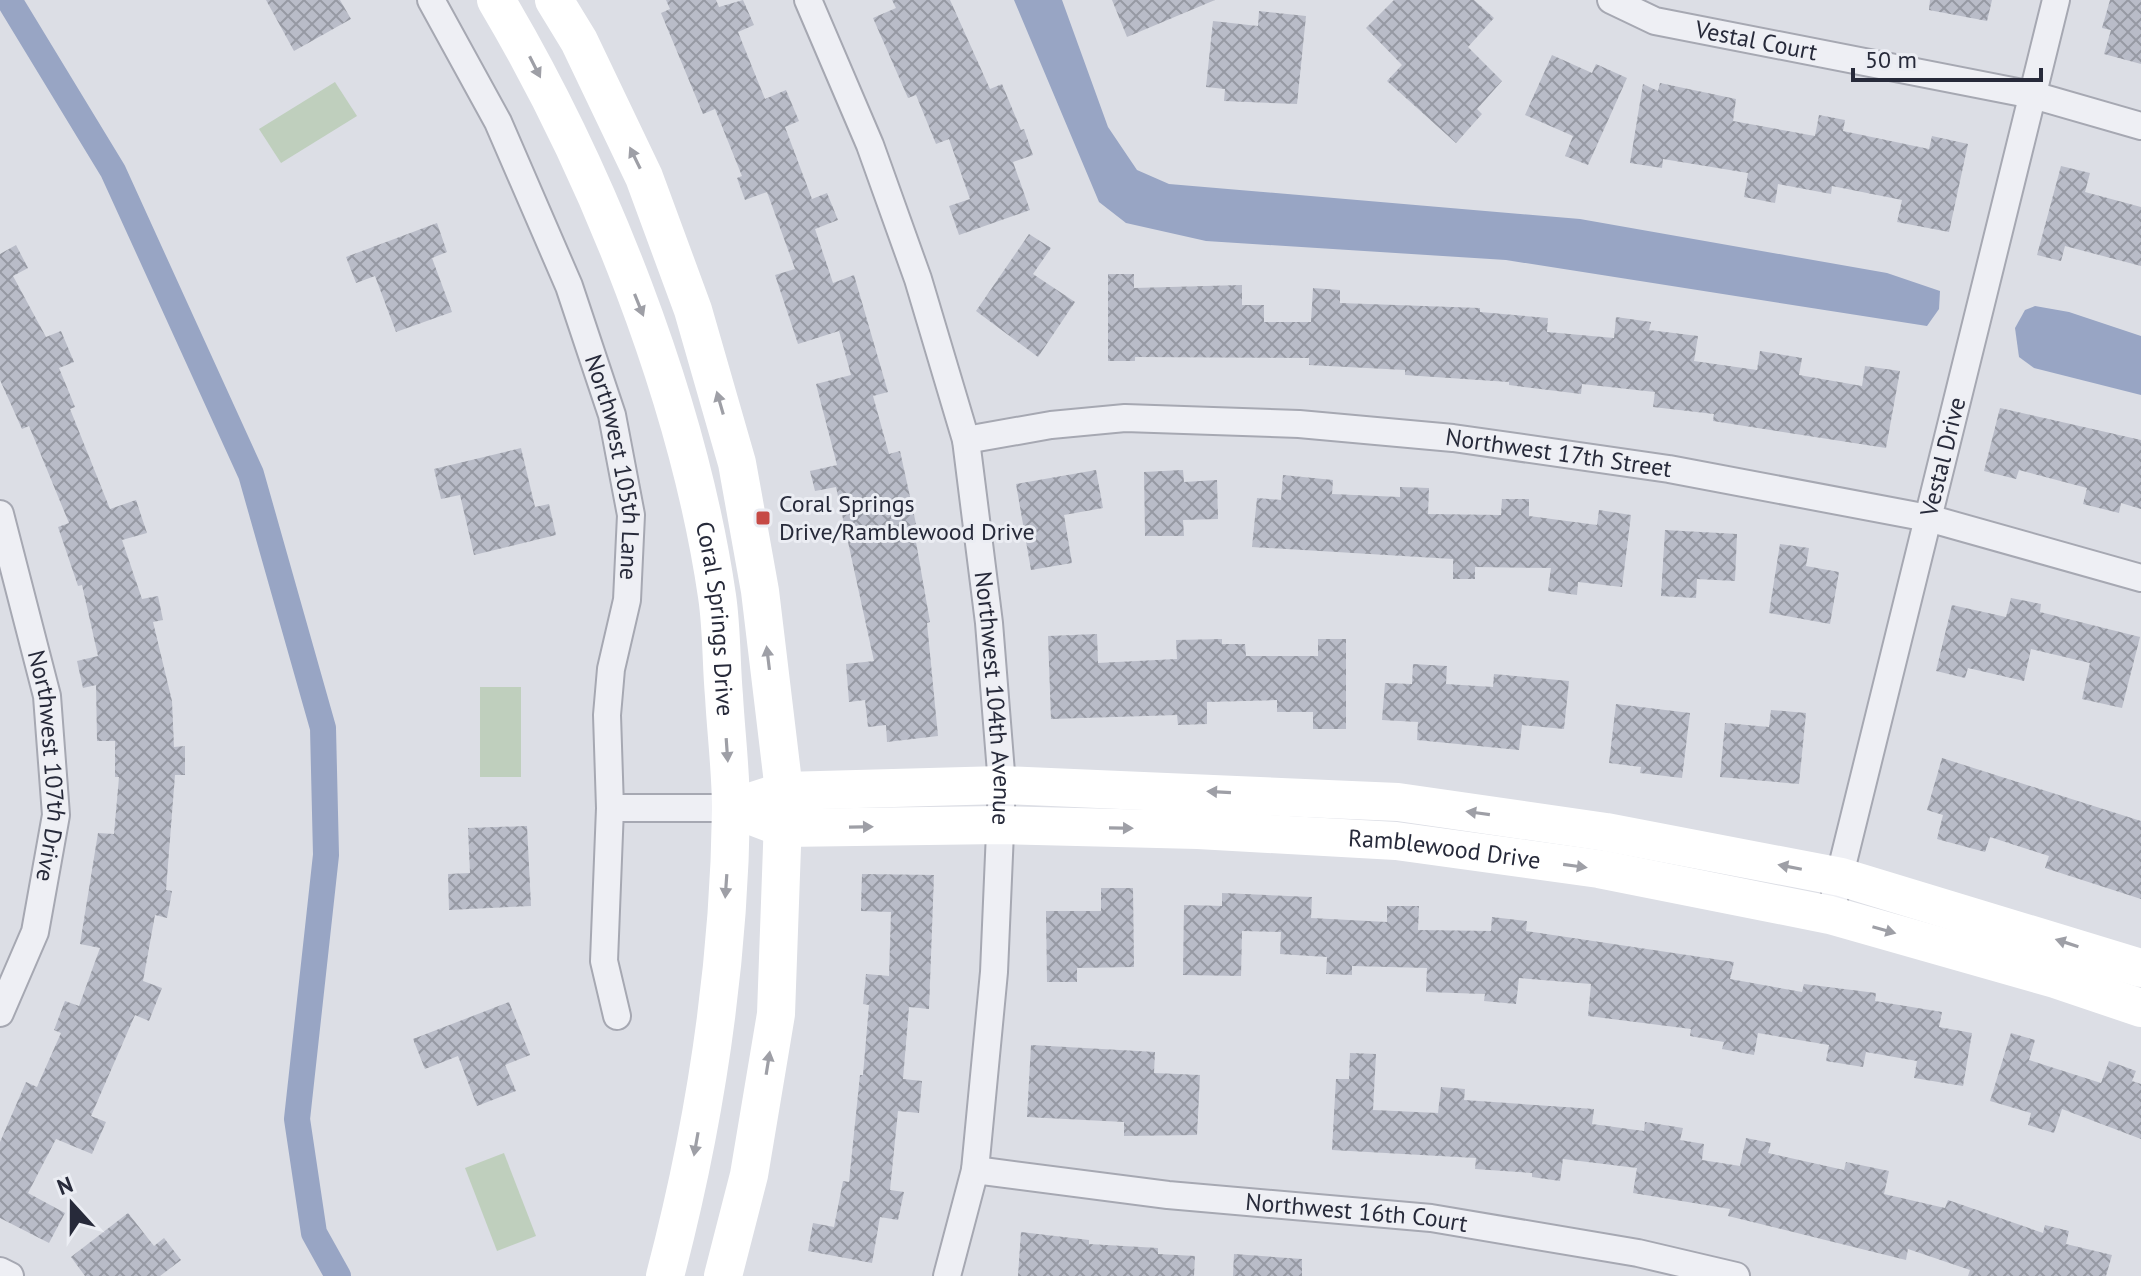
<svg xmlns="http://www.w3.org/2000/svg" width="2141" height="1276" font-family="'PT Sans',sans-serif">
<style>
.garden{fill:#bfcfbd}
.water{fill:#98a5c4}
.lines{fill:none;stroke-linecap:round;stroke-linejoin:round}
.canal{stroke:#98a5c4;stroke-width:26}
.building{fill:url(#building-cross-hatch)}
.street-casing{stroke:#a6a8b2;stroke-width:30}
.street{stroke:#eeeff4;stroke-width:26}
.secondary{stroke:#fff;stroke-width:38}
.oneway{fill:#9e9fa6}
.poi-dot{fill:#c64a45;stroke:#ebedf3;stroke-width:3}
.labels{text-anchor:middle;stroke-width:6;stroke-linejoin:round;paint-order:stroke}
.street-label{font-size:24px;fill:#272a3a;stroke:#ebedf3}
.poi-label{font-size:24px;fill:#272a3a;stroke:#ebedf3;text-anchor:start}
</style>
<defs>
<pattern id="building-cross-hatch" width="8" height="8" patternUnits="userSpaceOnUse" patternTransform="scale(2)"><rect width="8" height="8" fill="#b9bcc8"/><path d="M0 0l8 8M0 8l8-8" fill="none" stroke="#9699a3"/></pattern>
</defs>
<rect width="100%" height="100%" fill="#dcdee5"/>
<g class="garden">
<polygon points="335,82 357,116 281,163 259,129"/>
<rect x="480" y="687" width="41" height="90"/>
<polygon points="504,1153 536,1236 497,1251 465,1168"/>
</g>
<g class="water">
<polygon points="1014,0 1062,0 1108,127 1137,170 1169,184 1580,219 1887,273 1940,291 1939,309 1927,326 1506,260 1206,241 1126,223 1099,202"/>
<polygon points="2035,306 2069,312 2141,336 2141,395 2034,368 2019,357 2015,328 2025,310"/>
</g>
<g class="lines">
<polyline class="canal" points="9,0 113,171 251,474 323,728 326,855 297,1119 314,1233 338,1276"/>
</g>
<g class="building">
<polygon points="266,0 340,0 351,19 294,51"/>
<polygon points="666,0 716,0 719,7 743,0 754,25 738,32 765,99 786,90 799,121 785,127 812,199 827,193 838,220 815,229 833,283 854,275 888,392 873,396 889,454 900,451 916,524 913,525 930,622 927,623 938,736 887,742 886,725 868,727 865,700 849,702 846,664 874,661 836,487 815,491 810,471 837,465 816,384 851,375 839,331 798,344 775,275 795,269 767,192 745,200 737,178 742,176 715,109 703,114 661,13 670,9"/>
<polygon points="892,0 950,0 990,89 1002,84 1021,130 1024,129 1033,155 1013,162 1030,210 959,235 949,206 970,199 949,139 936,144 916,95 908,98 873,18 896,8"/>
<polygon points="1112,0 1215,0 1127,37"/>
<polygon points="1394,0 1474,0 1494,18 1468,47 1502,81 1477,109 1482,114 1456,143 1387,81 1402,65 1366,28"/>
<polygon points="1930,0 1992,0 1987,21 1929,10"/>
<polygon points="2110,0 2141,0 2141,64 2104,54 2111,30 2102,28"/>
<polygon points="1259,11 1306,16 1297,104 1224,101 1225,89 1206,87 1213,21 1258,26"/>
<polygon points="1552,55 1592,73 1596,64 1627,78 1588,165 1565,156 1573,136 1525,115"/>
<polygon points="1660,83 1736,99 1733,121 1815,136 1819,115 1845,120 1843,131 1929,149 1932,136 1968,144 1949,232 1897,222 1902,200 1832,186 1831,194 1778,184 1775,203 1744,197 1748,173 1663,159 1662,168 1630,163 1643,84 1658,91"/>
<polygon points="2061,166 2090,173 2085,192 2141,207 2141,266 2065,246 2061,261 2037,255"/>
<polygon points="437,223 447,252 432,258 452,312 396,332 375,276 356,283 346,257"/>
<polygon points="1029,234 1051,248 1033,274 1075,302 1038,357 976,311"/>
<polygon points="16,245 28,268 13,276 46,337 61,331 74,362 59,368 75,407 70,409 110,509 136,500 147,533 122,540 142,599 158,596 163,620 153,622 172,701 174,747 185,746 185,775 175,775 166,890 172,891 167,918 155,915 143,981 162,988 149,1021 135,1015 91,1116 106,1122 92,1154 56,1139 28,1193 65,1213 49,1243 0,1218 0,1142 26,1082 37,1087 61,1033 54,1030 65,1001 79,1006 100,948 80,944 98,833 114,834 119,777 115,777 115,741 97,741 96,685 83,688 77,661 98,656 82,585 78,586 58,527 69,523 29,426 22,429 0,380 0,254"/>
<polygon points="1108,274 1134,274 1134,288 1242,285 1242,305 1264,305 1264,322 1311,322 1313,288 1340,290 1340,303 1480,308 1480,312 1548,318 1547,332 1614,338 1616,317 1651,322 1649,330 1698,336 1694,361 1757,370 1760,351 1802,358 1799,375 1862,386 1865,366 1900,371 1886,448 1713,421 1714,414 1653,407 1655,392 1582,384 1581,394 1509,385 1509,382 1405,375 1405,370 1309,365 1309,358 1135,357 1135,361 1108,361"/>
<polygon points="2000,408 2141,440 2141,509 2121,503 2119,513 2083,504 2087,488 2019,470 2016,479 1984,471"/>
<polygon points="521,448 535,507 549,504 556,535 474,555 460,495 441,499 434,469"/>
<polygon points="1096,470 1103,508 1064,515 1072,563 1031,570 1016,484"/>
<polygon points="1183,470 1184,482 1217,480 1218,519 1183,520 1184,536 1145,536 1144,472"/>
<polygon points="1283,475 1333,480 1332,494 1400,497 1400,487 1429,488 1428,514 1501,515 1502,499 1529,499 1529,516 1597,525 1599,510 1631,515 1622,587 1578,582 1577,595 1548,591 1551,568 1475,567 1475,579 1453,579 1453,559 1252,547 1257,498 1281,500"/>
<polygon points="1665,530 1737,534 1735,581 1697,579 1696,598 1661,596"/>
<polygon points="1780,544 1809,548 1806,566 1839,572 1830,624 1769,613"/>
<polygon points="2011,598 2041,604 2040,612 2140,637 2122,708 2082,699 2090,663 2031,649 2024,681 1968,668 1965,678 1936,671 1952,605 2006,617"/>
<polygon points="1097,634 1098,663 1177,659 1176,640 1222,639 1222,644 1245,644 1246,656 1318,656 1318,639 1346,639 1346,729 1313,729 1313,712 1277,712 1277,700 1207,702 1207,724 1178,725 1177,715 1051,719 1048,636"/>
<polygon points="1413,664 1447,666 1446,684 1493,687 1494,674 1569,681 1564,729 1522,725 1519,750 1417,740 1418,722 1382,720 1385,683 1412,684"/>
<polygon points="1616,704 1690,713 1682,778 1640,773 1641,767 1609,763"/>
<polygon points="1771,710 1806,713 1799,784 1720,777 1725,723 1769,727"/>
<polygon points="1942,758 2141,821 2141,899 2045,868 2049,856 1990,837 1985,852 1937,839 1943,815 1927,810"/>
<polygon points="527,826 531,906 449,910 448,874 470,873 468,828"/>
<polygon points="862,874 934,875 929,1009 909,1007 903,1079 922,1081 919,1113 898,1111 890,1190 904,1192 898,1220 880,1217 872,1263 808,1251 813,1223 834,1227 843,1181 849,1182 860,1075 863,1075 869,1005 863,1004 866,974 889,976 891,912 861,911"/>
<polygon points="1101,888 1133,888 1134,967 1077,968 1077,982 1047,982 1046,911 1101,911"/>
<polygon points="1222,893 1312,897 1311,918 1387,922 1387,906 1419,906 1418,930 1491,931 1492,917 1527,921 1526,931 1734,962 1730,979 1802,992 1804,984 1876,993 1875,1001 1942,1012 1939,1027 1972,1033 1963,1086 1914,1078 1917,1061 1866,1052 1863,1067 1826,1061 1829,1045 1758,1033 1754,1055 1722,1049 1724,1042 1690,1036 1691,1029 1588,1016 1591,984 1519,978 1516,1004 1484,1001 1485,994 1426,992 1427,968 1352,966 1352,975 1326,974 1327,957 1280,954 1281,932 1242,931 1241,976 1183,975 1184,905 1222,906"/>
<polygon points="509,1002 530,1055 505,1065 516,1091 477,1106 458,1056 425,1069 413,1039"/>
<polygon points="2011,1033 2035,1040 2029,1060 2101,1083 2109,1061 2136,1071 2132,1081 2141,1084 2141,1139 2062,1109 2054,1133 2028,1125 2031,1113 1990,1101"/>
<polygon points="1031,1045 1155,1052 1154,1073 1200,1075 1197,1135 1124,1136 1124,1122 1027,1117"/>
<polygon points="1350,1053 1376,1054 1373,1110 1438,1113 1441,1087 1465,1089 1464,1100 1594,1109 1592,1124 1644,1131 1645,1122 1683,1128 1680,1140 1704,1144 1702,1160 1740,1166 1746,1138 1771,1143 1768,1153 1844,1170 1846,1162 1889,1171 1884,1194 1945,1208 1948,1200 2043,1233 2045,1225 2069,1231 2066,1244 2112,1255 2106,1276 1968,1276 1970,1270 1908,1249 1906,1260 1728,1216 1730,1209 1633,1193 1637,1168 1563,1159 1560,1181 1532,1177 1532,1173 1475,1169 1476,1158 1332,1150 1336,1079 1349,1079"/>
<polygon points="128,1213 154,1246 164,1238 181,1260 160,1276 85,1276 71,1257"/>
<polygon points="1021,1232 1089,1240 1089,1244 1158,1248 1158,1254 1195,1256 1194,1276 1018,1276"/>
<polygon points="1234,1254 1302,1259 1302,1276 1233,1276"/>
</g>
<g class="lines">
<g class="street-casing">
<g id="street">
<path id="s1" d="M431,0L498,122L569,286L612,415L631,515L627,600L611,669L607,715L610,808L604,961L617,1016"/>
<path id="s2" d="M808,0L870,145L918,279L966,440L989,623L1002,785L994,972L975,1170L947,1276"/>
<path id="s3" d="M1611,0L1655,21L2033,95L2141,126"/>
<path id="s4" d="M966,440L1051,425L1125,418L1299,424L1453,438L1669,469L1928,518L2141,578"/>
<path id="s5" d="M0,514L47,696L56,815L35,932L0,1013"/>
<polyline points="610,808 731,808"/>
<path id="s6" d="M1830,915L2056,0"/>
<path id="s7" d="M975,1170L1168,1195L1431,1218L1638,1253L1736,1276"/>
<polyline points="0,1271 10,1276"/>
</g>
</g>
<use href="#street" class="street"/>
<g class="secondary">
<path id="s8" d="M496,0C598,172 688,398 717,596C722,629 721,663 724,696C726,733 731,772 731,809C729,967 705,1124 665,1276"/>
<polyline points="554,0 579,41 644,177 693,310 737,463 760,591 784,791 776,1014 749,1175 723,1276"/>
<path id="s9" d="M731,808L783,828L1000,825L1198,830L1396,841L1599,869L1830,915L2055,979L2141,1008"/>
<polyline points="731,808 784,791 1002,785 1398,802 1606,832 1841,877 2141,968"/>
</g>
</g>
<defs><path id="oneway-solid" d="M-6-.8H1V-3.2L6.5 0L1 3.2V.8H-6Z" transform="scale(2)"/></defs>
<g class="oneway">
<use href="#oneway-solid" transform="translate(535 67) rotate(63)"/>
<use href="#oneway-solid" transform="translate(635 158) rotate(-116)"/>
<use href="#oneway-solid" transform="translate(639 305) rotate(68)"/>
<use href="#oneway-solid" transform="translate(720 403) rotate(-106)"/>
<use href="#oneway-solid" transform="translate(768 658) rotate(-97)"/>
<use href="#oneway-solid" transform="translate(727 750) rotate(86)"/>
<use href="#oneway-solid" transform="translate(1219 792) rotate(-177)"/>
<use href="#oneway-solid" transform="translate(1478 813) rotate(-172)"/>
<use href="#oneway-solid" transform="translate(861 827) rotate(-1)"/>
<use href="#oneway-solid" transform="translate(1121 828) rotate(1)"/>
<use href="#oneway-solid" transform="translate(1575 866) rotate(8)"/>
<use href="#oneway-solid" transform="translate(1790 867) rotate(-169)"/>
<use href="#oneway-solid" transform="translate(726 886) rotate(94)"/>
<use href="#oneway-solid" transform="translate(1884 930) rotate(16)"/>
<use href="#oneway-solid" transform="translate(2067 943) rotate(-162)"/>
<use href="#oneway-solid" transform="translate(768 1063) rotate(-81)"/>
<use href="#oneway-solid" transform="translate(696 1144) rotate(100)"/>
</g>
<rect class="poi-dot" x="755" y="510" width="16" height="16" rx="4"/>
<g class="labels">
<g class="street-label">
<text dy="8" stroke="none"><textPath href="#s3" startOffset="152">Vestal Court</textPath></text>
<text dy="8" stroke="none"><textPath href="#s4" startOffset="596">Northwest 17th Street</textPath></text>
<text dy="8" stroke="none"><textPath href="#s6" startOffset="472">Vestal Drive</textPath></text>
<text dy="8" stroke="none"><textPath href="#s1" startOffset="506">Northwest 105th Lane</textPath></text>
<text dy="8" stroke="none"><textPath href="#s8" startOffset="662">Coral Springs Drive</textPath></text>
<text dy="8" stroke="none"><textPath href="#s2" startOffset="728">Northwest 104th Avenue</textPath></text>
<text dy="8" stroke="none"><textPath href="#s5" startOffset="258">Northwest 107th Drive</textPath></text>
<text dy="8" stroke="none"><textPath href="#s9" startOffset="718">Ramblewood Drive</textPath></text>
<text dy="8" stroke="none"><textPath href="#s7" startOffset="384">Northwest 16th Court</textPath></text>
</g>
<g class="poi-label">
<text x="779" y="512">Coral Springs<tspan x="779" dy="28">Drive/Ramblewood Drive</tspan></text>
</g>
</g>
<g transform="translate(72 1204) rotate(339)" stroke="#ebedf3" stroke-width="6" paint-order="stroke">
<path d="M0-6L14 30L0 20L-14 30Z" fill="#272a3a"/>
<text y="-12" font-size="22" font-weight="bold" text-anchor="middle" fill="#272a3a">N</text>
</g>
<path d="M1853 68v12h188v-12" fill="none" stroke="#272a3a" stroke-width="4"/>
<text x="1865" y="68" font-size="24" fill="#272a3a" stroke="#ebedf3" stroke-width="6" paint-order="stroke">50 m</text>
</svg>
